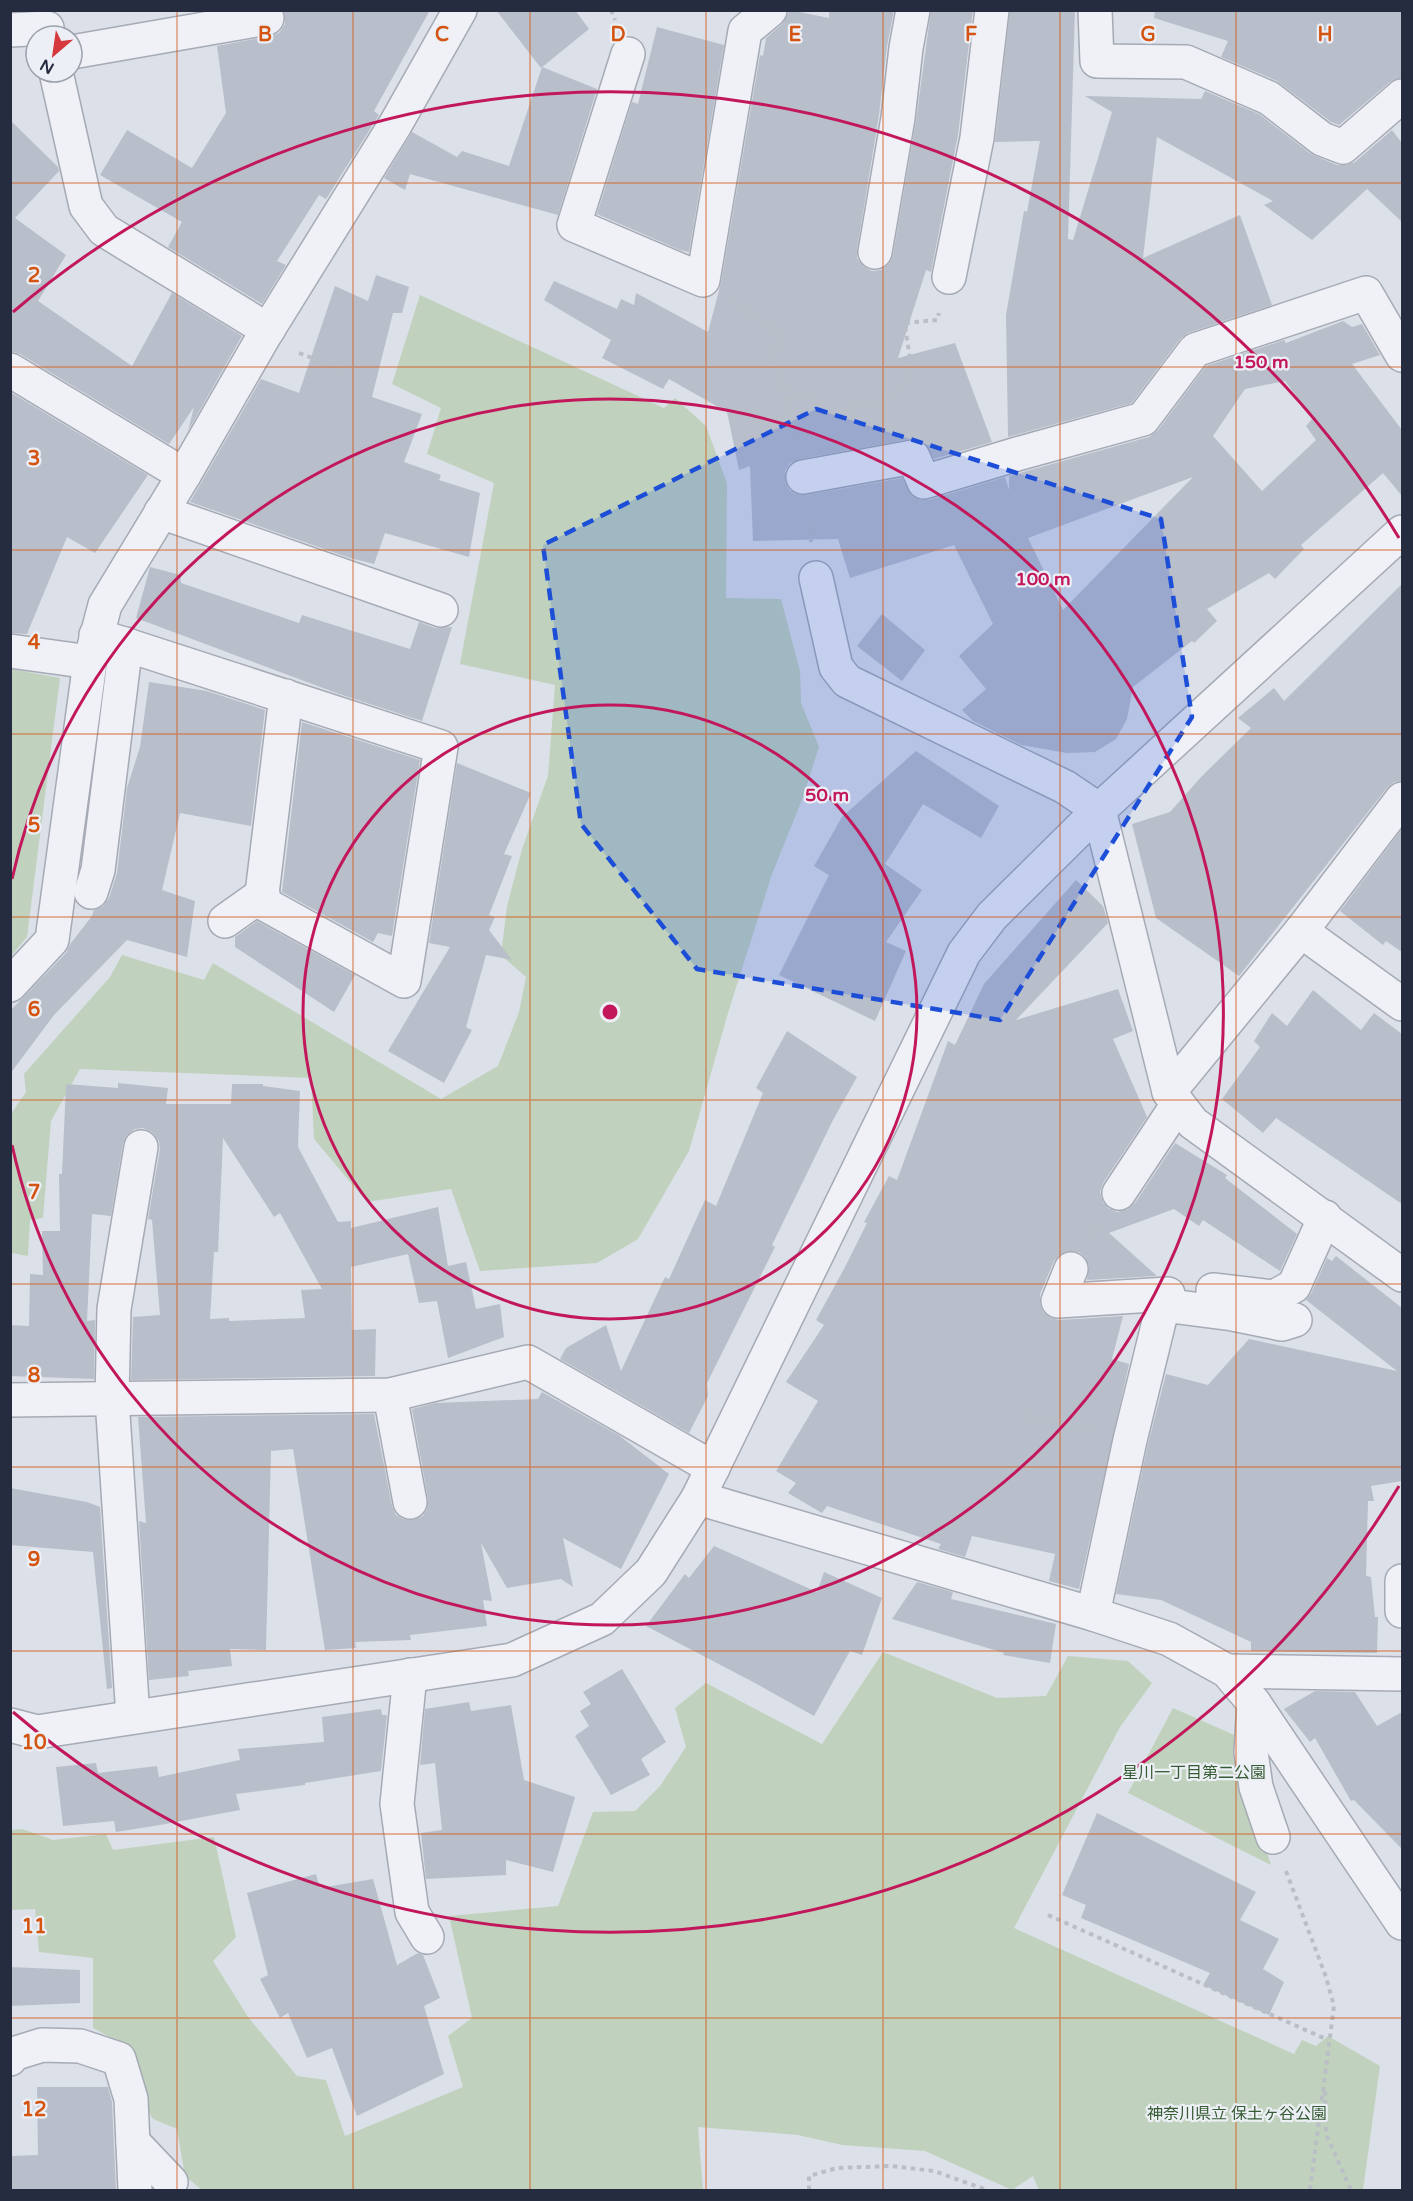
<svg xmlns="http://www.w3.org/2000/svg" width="1413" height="2201" font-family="'Varela Round','Noto Sans JP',sans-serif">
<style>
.green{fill:#c0d2bd}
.building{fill:#b9becb;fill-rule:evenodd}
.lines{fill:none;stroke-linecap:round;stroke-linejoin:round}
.minor-casing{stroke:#a5aab5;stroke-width:36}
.path{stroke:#babec6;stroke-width:4;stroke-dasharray:4.5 4.5;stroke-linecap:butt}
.minor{stroke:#eff1f6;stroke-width:33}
.marked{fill:#1d4ed8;fill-opacity:0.2;stroke:#1d4ed8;stroke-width:4.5;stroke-dasharray:12 8;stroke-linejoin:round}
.grid{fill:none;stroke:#d45411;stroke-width:1.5;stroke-opacity:0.55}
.ring{fill:none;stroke:#c2185b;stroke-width:3}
.labels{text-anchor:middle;stroke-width:4.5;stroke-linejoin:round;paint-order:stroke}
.park-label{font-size:16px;fill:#355b32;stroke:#eceff5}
.grid-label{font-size:20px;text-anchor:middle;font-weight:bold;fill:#d45411;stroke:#eceff5;stroke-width:4.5;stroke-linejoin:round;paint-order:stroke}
.centre{fill:#c2185b;stroke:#eceff5;stroke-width:3}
.ring-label{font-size:18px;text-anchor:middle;font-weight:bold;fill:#c2185b;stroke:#eceff5;stroke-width:4.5;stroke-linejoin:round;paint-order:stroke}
</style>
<rect width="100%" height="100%" fill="#dce0e8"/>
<g class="green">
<polygon points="420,295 664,408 675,398 706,426 727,483 726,598 781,599 800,671 801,703 819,747 803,797 772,874 728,1013 689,1151 638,1239 597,1263 480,1271 451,1189 367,1202 314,1139 311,1078 80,1069 51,1121 43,1218 30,1220 28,1256 11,1253 11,1114 26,1092 24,1074 110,977 122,955 204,980 213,963 441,1099 498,1066 519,1012 526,977 501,955 507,906 522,849 548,776 555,685 460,664 494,483 427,454 441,408 392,384"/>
<polygon points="11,669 60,678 27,937 11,956"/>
<polygon points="883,1652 997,1698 1046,1696 1068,1656 1128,1661 1152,1683 1120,1727 1014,1928 1294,2054 1302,2040 1316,2046 1328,2036 1380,2066 1363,2190 1039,2190 1033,2176 1012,2190 925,2151 842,2145 798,2135 698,2127 703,2190 202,2190 185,2176 177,2129 153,2119 143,2104 130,2048 93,2028 93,1958 39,1952 35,1909 11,1910 11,1830 22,1829 53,1840 106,1834 113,1850 214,1837 236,1937 213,1961 248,2017 297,2076 326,2080 345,2136 463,2087 448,2036 472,2018 449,1916 558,1906 593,1812 635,1811 660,1786 686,1747 675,1708 706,1683 822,1744"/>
<polygon points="1173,1708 1241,1738 1246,1787 1271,1865 1128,1793"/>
</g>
<g class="building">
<polygon points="284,10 430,10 374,111 379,115 326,199 319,195 277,261 286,265 262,304 168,247 182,222 100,175 127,130 192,168 226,113 217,46 270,36 279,33 285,24"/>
<polygon points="496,10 575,10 589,29 541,68"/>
<path d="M790,10L829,18V10H894L887,46L879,115L857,249V258L863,266L872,271L881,270L889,264L893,255L916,121L931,10H973L958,135L931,272L926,270L898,358L955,343L992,442L934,459L925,443L917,439H910L800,459L790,463L785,471V481L789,490L796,494L806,495L902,478L912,496L921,500H929L1005,477L1009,490V476L1149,437L1158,430L1206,366L1284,340L1286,343L1343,321L1352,327L1362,324L1380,355L1352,364L1402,430V496L1383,473L1301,545L1304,549L1275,579L1269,573L1207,609L1217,621L1194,643L1192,641L1133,687L1127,719L1116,739L1095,752L1067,753L1021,745L973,721L962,710L986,689L959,656L993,624L954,545L850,578L838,539L753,541L750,466L739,470L727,412L669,379L663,389L602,358L611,340L544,300L554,281L617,309L621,299L634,305L636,293L708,332L721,283L760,55L763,56L766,38L782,24ZM1285,381L1313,418L1306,426L1316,440L1262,491L1213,436L1245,389ZM1193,477L1063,610L1028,538Z"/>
<polygon points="1010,10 1075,10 1068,239 1073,240 1112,112 1085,96 1201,99 1205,91 1259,114 1311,154 1337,165 1346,165 1355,162 1392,130 1402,143 1402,222 1367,189 1312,240 1264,205 1273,201 1157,137 1143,258 1240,215 1272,305 1188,333 1180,339 1132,403 1008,437 1006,315 1024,211 1027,212 1040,141 995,142"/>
<polygon points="1155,10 1402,10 1402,78 1390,82 1339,125 1331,122 1277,81 1221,57 1228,41 1154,18"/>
<polygon points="657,27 724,45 689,252 680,250 597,214 632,102 638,104"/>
<polygon points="542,67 597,89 558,215 410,174 405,190 384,178 412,132 457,157 462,151 509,166"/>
<polygon points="10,120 58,167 59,171 15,218 66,255 38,301 132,366 172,293 242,336 188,431 194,407 169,444 20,354 10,351"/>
<polygon points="376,275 409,287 402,313 393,313 372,397 422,414 404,462 441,475 439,480 480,493 469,557 385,533 374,564 350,558 190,502 261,379 299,393 335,286 368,301"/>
<polygon points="10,392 148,475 95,553 67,537 27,634 10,633"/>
<polygon points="150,567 180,575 181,583 299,623 302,615 410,649 419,622 435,628 452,627 422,721 339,694 136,618"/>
<polygon points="1402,584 1402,781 1394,782 1387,788 1239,976 1156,918 1132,824 1170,812 1202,776 1251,728 1238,718 1274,688 1284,701"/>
<polygon points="882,614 925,650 902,681 857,646"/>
<polygon points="149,682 207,691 265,710 251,826 180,813 162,890 195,901 187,957 127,940 54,1015 10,1074 10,1011 66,953 71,943 92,916 94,910 103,906 109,898 117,873 127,788 140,747"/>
<polygon points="302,722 420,760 392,936 378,933 373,942 282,892"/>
<polygon points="916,751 999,806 981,838 923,804 885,864 922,890 886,942 906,951 875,1021 779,975 829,875 814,866 842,817"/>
<polygon points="457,763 531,793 504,854 512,856 489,915 495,917 489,930 512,960 486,955 466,1027 472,1030 444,1083 388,1051 450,947 429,943"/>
<polygon points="1402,829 1402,952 1386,941 1383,945 1340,911"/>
<polygon points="1076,880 1103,906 1108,923 1016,1020 1118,989 1133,1031 1113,1039 1147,1117 1103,1183 1100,1192 1103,1202 1108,1208 1117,1212 1128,1209 1135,1203 1175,1143 1227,1175 1225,1178 1297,1234 1280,1271 1203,1220 1199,1226 1174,1209 1109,1233 1157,1276 1087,1280 1089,1266 1085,1257 1079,1252 1068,1251 1059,1255 1054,1261 1040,1294 1040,1304 1043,1312 1051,1318 1059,1320 1123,1316 1112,1359 1129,1364 1079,1589 1049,1581 1055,1554 972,1536 965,1557 938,1549 941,1544 827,1506 822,1513 788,1493 796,1483 776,1471 818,1401 786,1382 824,1325 816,1320 844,1269 867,1223 864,1222 889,1176 897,1180 948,1041 955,1045 984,984"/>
<polygon points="257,921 355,975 334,1012 235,947 235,937"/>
<polygon points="1313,990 1361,1030 1374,1013 1402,1034 1402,1204 1276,1118 1263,1133 1222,1099 1260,1047 1254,1041 1272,1013 1287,1026"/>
<polygon points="787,1031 857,1077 833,1120 772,1245 775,1247 707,1383 708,1396 689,1433 560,1359 566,1348 606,1325 621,1371 665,1277 669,1279 705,1200 716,1206 763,1093 756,1088"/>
<path d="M118,1083L168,1088L166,1104H231L232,1084H263V1086L300,1091L298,1147L338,1222L351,1221V1228L438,1207L448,1266L466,1262L476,1309L500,1304L504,1337L448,1358L437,1301L419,1303L408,1254L351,1267L352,1330L376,1329L375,1376L131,1380L133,1317L160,1315L152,1220L148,1219L160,1149L159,1141L153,1133L143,1128L135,1129L127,1135L123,1143L111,1216L92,1214L87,1321L95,1320L94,1379L10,1376V1325L29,1326L30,1274L43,1275L42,1231H60L59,1174H62L66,1084L118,1088ZM223,1138L274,1217L280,1213L322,1289L301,1290L305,1318L229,1321V1318L210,1319L214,1252H218Z"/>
<polygon points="1336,1256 1402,1308 1402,1481 1371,1486 1374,1501 1368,1501 1366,1576 1371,1577 1375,1617 1378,1617 1377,1653 1251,1651 1251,1642 1161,1600 1116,1594 1148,1444 1166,1374 1208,1385 1249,1339 1397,1371 1306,1300 1311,1294 1327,1258 1332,1261"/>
<polygon points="542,1392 620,1436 669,1474 621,1569 563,1538 573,1587 561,1579 507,1588 481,1543 492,1601 483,1600 487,1626 410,1635 411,1640 355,1642 356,1648 325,1650 293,1449 271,1451 266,1650 230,1649 232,1666 188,1671 189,1676 149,1680 139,1521 146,1523 138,1417 374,1414 392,1506 396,1515 403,1519 413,1520 423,1516 427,1509 428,1499 412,1409 435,1403 538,1399"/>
<polygon points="10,1488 87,1502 100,1507 112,1688 107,1689 93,1552 10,1545"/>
<polygon points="714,1546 817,1592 824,1572 882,1598 862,1655 850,1651 814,1716 755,1683 646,1626 685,1574 689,1578"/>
<polygon points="917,1582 953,1592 951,1599 1056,1624 1050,1663 1003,1655 1004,1653 892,1619"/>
<polygon points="622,1669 666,1742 641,1759 650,1775 611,1795 575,1736 589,1726 580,1711 591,1704 583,1692"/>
<polygon points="1315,1691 1355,1692 1377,1726 1402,1712 1402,1849 1354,1800 1351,1801 1315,1738 1310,1742 1284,1709"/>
<polygon points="469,1702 471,1711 511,1705 524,1780 575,1797 553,1872 506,1860 506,1875 426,1879 421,1833 442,1830 435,1763 420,1765 425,1709"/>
<polygon points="381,1709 382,1715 387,1715 381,1771 305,1783 305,1785 236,1794 240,1810 160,1825 116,1832 114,1821 63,1826 56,1767 96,1763 98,1773 157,1766 159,1777 240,1760 238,1749 324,1742 322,1717"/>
<polygon points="1097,1813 1256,1892 1240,1920 1279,1939 1263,1969 1284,1982 1269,2015 1203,1985 1210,1973 1081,1918 1086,1905 1062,1895"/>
<polygon points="316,1874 320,1888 373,1879 397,1965 418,1953 423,1955 440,1998 424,2006 444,2074 357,2116 332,2048 307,2058 288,2013 280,2018 260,1979 268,1975 247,1893"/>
<polygon points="10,1967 80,1970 80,2003 10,2006"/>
<polygon points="37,2087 108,2087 112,2102 116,2190 10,2190 10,2156 38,2155"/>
</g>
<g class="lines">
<g class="minor-casing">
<g id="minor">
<polyline points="1095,10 1097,61 1186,62 1269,98 1322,139 1343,147 1402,96"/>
<polyline points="10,30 47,28"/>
<polyline points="72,52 267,18"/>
<polyline points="628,54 574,225 703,280 745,31 770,10"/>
<polyline points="56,72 86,206 104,230 268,330"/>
<polyline points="875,252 898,118 906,48 913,10"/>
<polyline points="949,277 977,138 992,10"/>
<polyline points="10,370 184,475"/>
<polyline points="803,477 913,457 924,482 1017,454 1143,419 1195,350 1366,293 1402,355"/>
<polyline points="161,512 441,610"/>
<polyline points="816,578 836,667 847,681 1065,787 1099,810 1169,1092 1193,1123 1402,1275"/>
<polyline points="96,635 441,747 404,981 261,902 286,696"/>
<polyline points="10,651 90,662"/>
<polyline points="91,892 98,870 126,644"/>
<polyline points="225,921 263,894"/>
<polyline points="1301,931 1402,799"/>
<polyline points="10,985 52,940 90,662 105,605 184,475 264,336 395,125 460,10"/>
<polyline points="1169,1092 1301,931 1402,1004"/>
<polyline points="1119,1193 1178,1104"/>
<polyline points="1071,1269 1058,1301 1168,1294"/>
<polyline points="1213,1290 1274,1297 1294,1286 1325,1217"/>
<polyline points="390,1395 410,1502"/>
<polyline points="10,1400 390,1395 528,1362 713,1468"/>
<polyline points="698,1498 1093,1614 1169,1639 1227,1671 1254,1703 1402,1923"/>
<polyline points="1402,1581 1402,1611"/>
<polyline points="1093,1614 1130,1440 1163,1305 1233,1314 1282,1324 1295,1320"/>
<polyline points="1227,1671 1402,1674"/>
<polyline points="410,1675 397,1804 412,1912 427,1937"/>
<polyline points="1254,1703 1251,1752 1256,1787 1273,1837"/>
<polyline points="133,1717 112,1399 114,1309 141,1147"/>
<polyline points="10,1725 37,1732 512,1660 602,1619 651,1572 698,1498 964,953 992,916 1099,810 1402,532"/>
<polyline points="10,2059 13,2054 42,2045 80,2046 119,2059 131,2099 135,2190"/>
<polyline points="133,2142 171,2182"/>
</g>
</g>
<g class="path">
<polyline points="611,10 615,20"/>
<polyline points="732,300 782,336 773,352 798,441"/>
<polyline points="299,353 339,368 339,379"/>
<path d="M785,398L811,393L818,416C841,410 909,401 910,370C911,355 906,339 905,323L937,320L939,313"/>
<polyline points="808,513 811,542"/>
<polyline points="1090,1238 1099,1224"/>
<polyline points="1029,1416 1093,1429"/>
<polyline points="1286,1871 1326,1977 1334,2006 1310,2190"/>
<polyline points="1048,1915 1328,2040"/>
<polyline points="1325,2091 1326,2134 1351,2190"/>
<polyline points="809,2190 809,2176 837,2168 890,2166 934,2171 987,2190"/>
</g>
<use href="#minor" class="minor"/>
</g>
<path class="marked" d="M816,409L1161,519L1192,717L1000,1020L697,969L581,824L543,545Z"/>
<path class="grid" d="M177,10V2190M353,10V2190M530,10V2190M706,10V2190M883,10V2190M1060,10V2190M1236,10V2190M10,183H1402M10,367H1402M10,550H1402M10,734H1402M10,917H1402M10,1100H1402M10,1284H1402M10,1467H1402M10,1651H1402M10,1834H1402M10,2018H1402"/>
<g class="ring">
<circle cx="610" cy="1012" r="307"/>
<path d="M12 879A613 613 0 1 1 12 1145"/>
<path d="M1399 1486A920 920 0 0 1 13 1712M13 312A920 920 0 0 1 1399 538"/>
</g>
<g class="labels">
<g class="park-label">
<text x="1194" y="1778">星川一丁目第二公園</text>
<text x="1237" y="2119">神奈川県立 保土ヶ谷公園</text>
</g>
</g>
<g class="grid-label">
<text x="265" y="41">B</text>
<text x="442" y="41">C</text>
<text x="618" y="41">D</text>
<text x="795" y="41">E</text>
<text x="971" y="41">F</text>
<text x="1148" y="41">G</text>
<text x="1325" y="41">H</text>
<text x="34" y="282">2</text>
<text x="34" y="465">3</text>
<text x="34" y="649">4</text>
<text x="34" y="832">5</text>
<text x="34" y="1016">6</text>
<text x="34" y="1199">7</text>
<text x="34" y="1382">8</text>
<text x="34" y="1566">9</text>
<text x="34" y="1749">10</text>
<text x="34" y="1933">11</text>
<text x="34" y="2116">12</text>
</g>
<circle cx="610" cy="1012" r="9" class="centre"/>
<g class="ring-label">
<text x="1261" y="368">150 m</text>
<text x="1043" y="585">100 m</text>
<text x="827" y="801">50 m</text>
</g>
<rect width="1413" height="2201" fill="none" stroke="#252c3f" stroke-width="24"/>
<g transform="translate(54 54) rotate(209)"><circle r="28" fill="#eceff5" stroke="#9ca1ac" stroke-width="1.5"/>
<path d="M0-4.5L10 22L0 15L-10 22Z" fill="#d5393d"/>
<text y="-9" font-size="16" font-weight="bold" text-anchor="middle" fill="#252c3f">N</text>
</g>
</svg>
